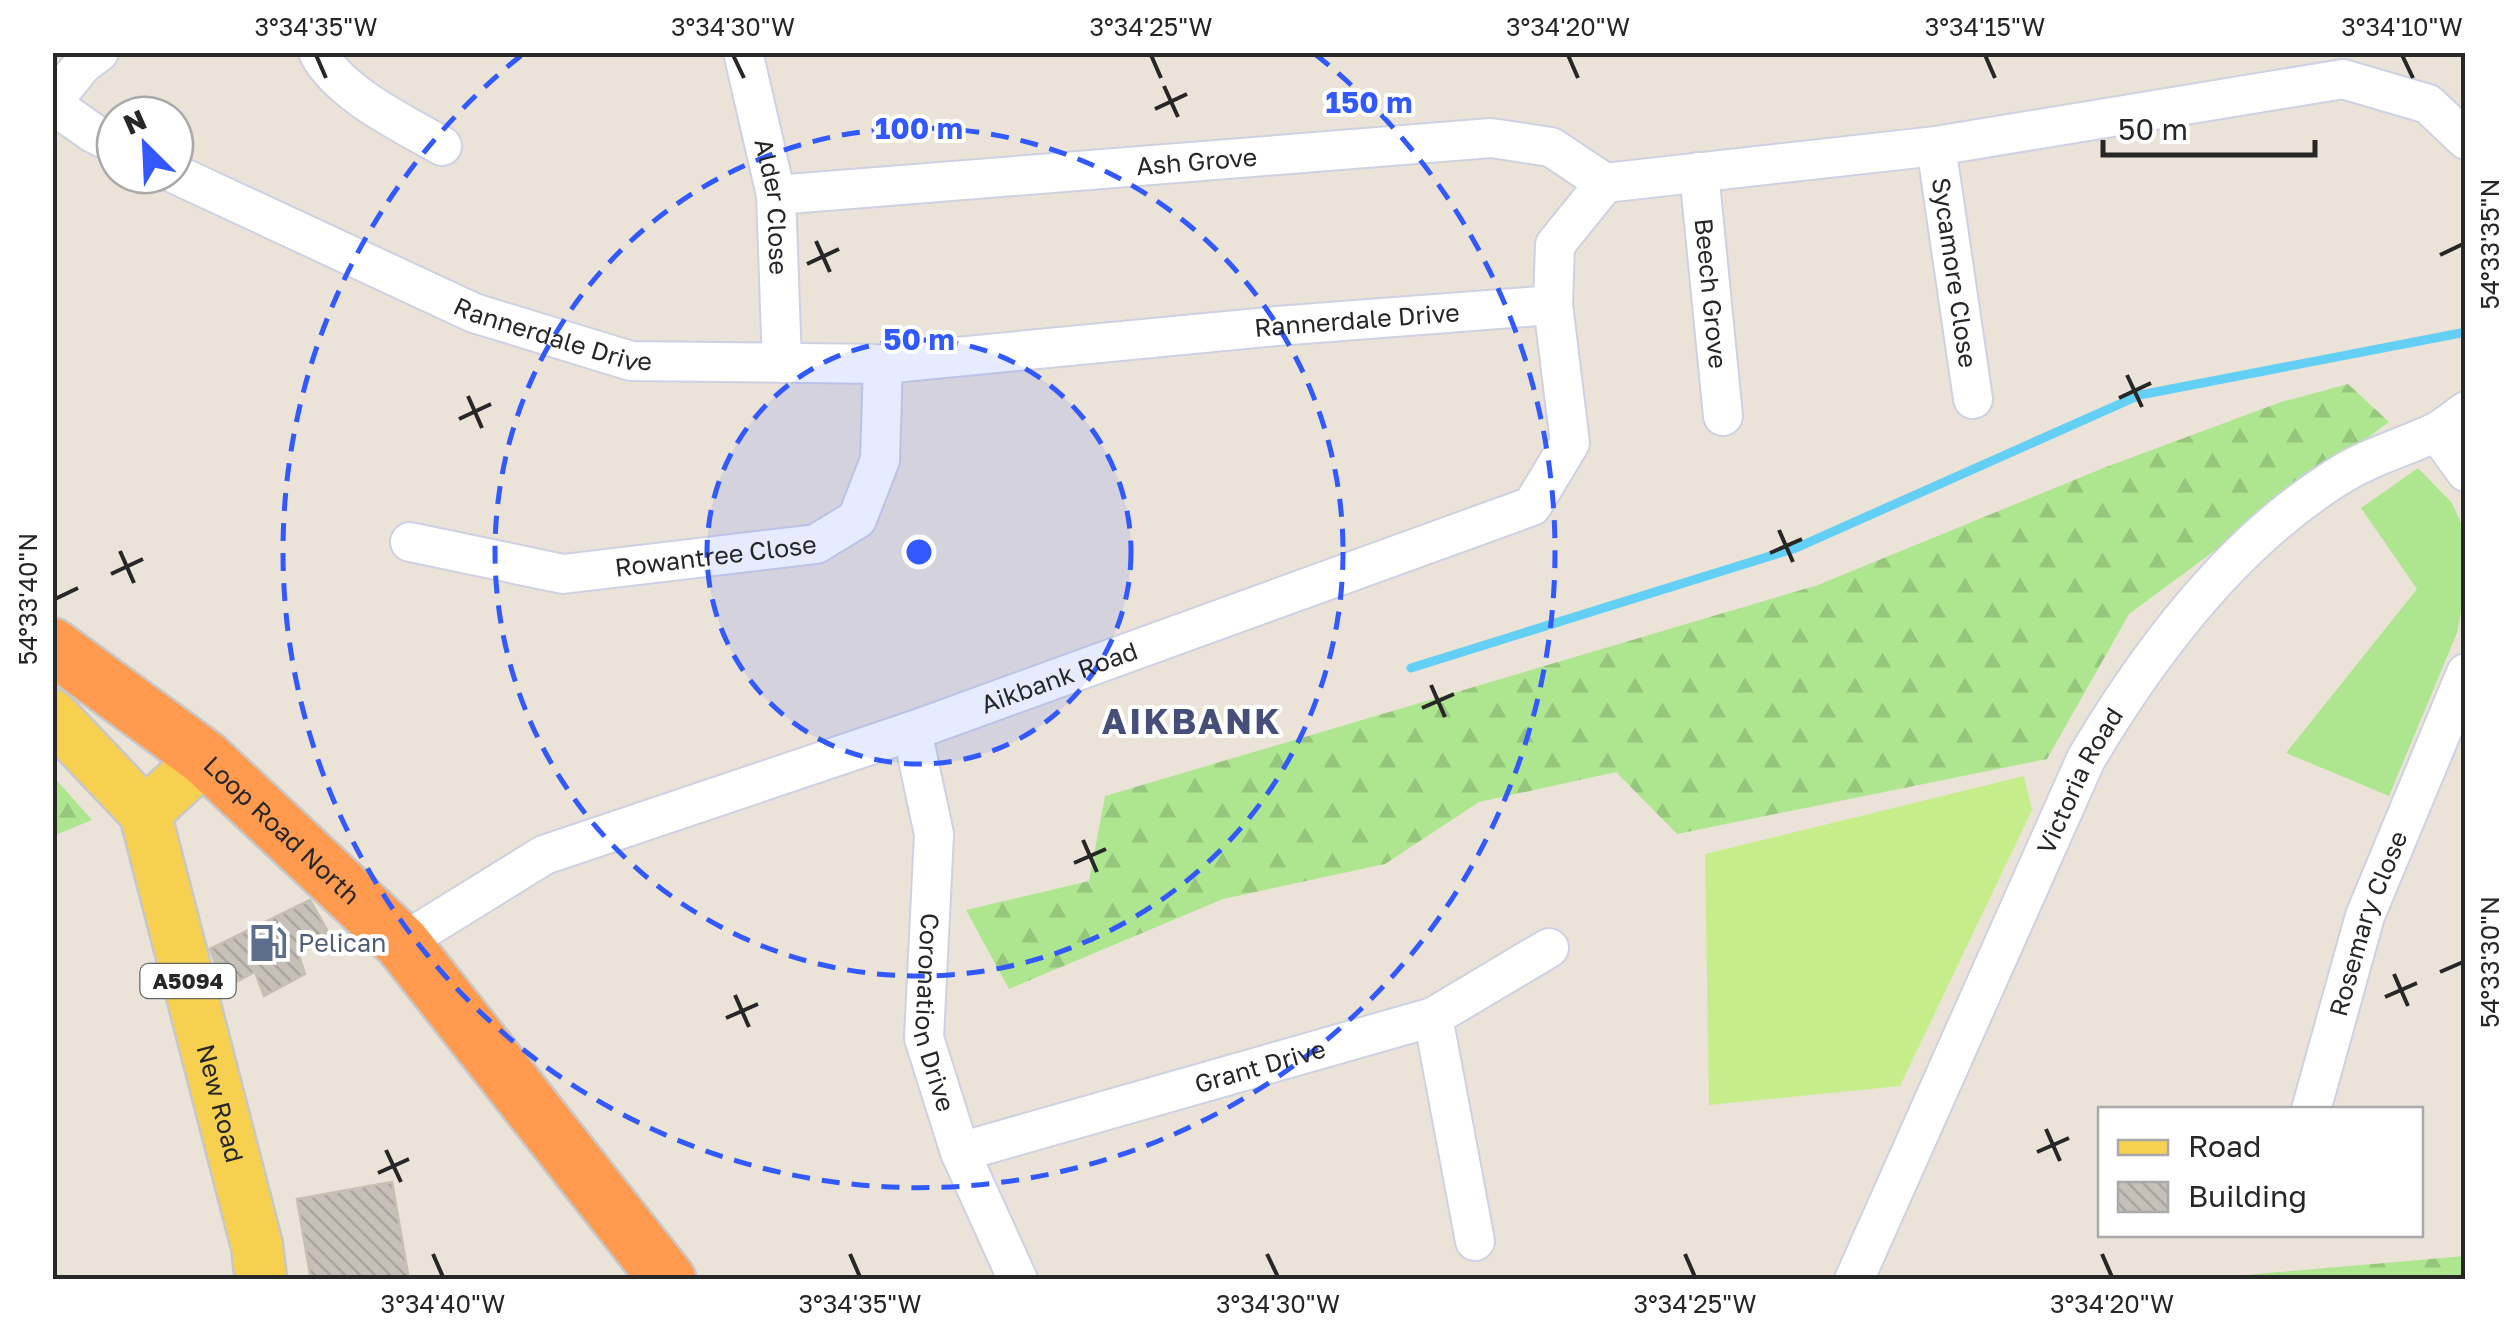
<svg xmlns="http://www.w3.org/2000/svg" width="2518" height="1332" font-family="'Golos Text',sans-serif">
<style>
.grass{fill:#aee690}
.forest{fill:url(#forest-firs)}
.pitch{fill:#c5ee8b}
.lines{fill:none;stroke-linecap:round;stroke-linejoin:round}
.stream{stroke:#63cff5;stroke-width:9}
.building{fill:url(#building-back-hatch);stroke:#c6bfb2;stroke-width:2.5}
.minor-casing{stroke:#cdd1e2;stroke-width:42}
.major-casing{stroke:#c7c7c7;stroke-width:55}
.highway-casing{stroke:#c7c7c7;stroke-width:60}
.minor{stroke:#fff;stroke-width:38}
.major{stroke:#f8d050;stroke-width:50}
.highway{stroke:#ff9a4f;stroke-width:55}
.ticks{fill:none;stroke:#272727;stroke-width:4}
.ring{fill:none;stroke:#3159ff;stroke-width:5;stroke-dasharray:18 12}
.labels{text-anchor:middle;stroke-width:8;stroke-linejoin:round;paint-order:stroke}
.shield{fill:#fff;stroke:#686868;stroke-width:2.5}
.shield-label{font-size:22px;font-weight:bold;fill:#272727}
.street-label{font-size:25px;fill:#272727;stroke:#fff}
.service-label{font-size:25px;fill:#4e5e75;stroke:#fff;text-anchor:start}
.district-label{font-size:35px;font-weight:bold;letter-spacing:2.5px;fill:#464f7a;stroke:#fff}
.centre{fill:#3159ff;stroke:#fff;stroke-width:5}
.ring-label{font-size:30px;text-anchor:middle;font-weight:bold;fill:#3159ff;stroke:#fff;stroke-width:8;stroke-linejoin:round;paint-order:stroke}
.neatline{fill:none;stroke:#272727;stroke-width:4}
.ticks-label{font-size:25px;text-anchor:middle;fill:#272727}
</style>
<defs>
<pattern id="forest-firs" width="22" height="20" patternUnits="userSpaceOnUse" patternTransform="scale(2.5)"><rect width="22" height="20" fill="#aee690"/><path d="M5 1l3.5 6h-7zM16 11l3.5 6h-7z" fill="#96c57c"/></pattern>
<pattern id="building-back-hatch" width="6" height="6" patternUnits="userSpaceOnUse" patternTransform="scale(2.5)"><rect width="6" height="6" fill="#c6c0b8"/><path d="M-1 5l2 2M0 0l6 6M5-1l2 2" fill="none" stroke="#aaa59e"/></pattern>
</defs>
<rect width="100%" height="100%" fill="#ebe3d8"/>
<polygon class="grass" points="2418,468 2452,503 2465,532 2465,591 2457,633 2389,796 2286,753 2417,589 2361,508"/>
<g class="forest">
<polygon points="2348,384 2389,422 2129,614 2047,759 1677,834 1616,772 1479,802 1385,864 1223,899 1009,989 966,910 1089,881 1105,796 1818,585 2106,467 2281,402"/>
<polygon points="53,776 92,820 53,836"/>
<polygon points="2465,1256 2465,1279 2209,1279 2210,1278"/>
</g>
<polygon class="pitch" points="2024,776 2032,810 1900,1086 1709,1105 1705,854"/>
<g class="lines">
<polyline class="stream" points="1411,668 1796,548 2140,395 2466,332"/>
</g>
<g class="building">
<polygon points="310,900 330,935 297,950 305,974 264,996 255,972 224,988 210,949"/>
<polygon points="392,1182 409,1280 311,1280 297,1199"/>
</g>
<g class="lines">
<g class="minor-casing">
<g id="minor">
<path d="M318,52C338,93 404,124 442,146"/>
<path id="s1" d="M743,52L776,195L782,363"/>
<polyline points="52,102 83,64 99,52"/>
<polyline points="52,104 93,133 115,144"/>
<path id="s2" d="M1936,146L1973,399"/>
<path id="s3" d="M1699,172L1723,416"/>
<path id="s4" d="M175,174L474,313L631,361L883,364L1277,326L1553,305L1555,245L1605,183L1936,146L2343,79L2428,104L2466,140"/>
<path id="s5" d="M776,195L1491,138L1551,147L1605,183"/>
<polyline points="2437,432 2466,472"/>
<path id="s6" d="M410,542L563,574L816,544L857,519L880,460L883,364"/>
<path id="s7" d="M912,731L934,834L924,1038L960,1152L1018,1280"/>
<path id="s8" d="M402,943L544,855L912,731L1532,506L1570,443L1553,305"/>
<polyline points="1433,1017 1475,1241"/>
<path id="s9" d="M2311,1110L2365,916L2466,673"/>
<path id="s10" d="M960,1152L1433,1017L1549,948"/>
<path id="s11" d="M1854,1280L2086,759C2148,654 2232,543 2337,477C2368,457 2402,448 2434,433C2445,428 2456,418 2466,411"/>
</g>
</g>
<g class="major-casing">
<g id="major">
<path id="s12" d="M52,715L145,813L257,1246L261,1280"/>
<polyline points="145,813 205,758"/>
</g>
</g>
<g class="highway-casing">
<g id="highway">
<path id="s13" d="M52,646L205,758L402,943L668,1280"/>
</g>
</g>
<use href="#minor" class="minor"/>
<use href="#major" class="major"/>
<use href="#highway" class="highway"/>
</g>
<path class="ticks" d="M316,55L326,78M733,55L744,78M1151,55L1161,78M1568,55L1578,78M1985,55L1995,78M2402,55L2413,78M1164,86L1178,117M1155,109L1187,94M816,241L830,272M2440,255L2463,244M807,264L839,249M2127,375L2142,407M468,396L482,428M2119,398L2151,383M459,419L491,404M1779,530L1793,562M120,551L134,583M1770,553L1802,539M111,574L143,559M55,599L78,588M1431,685L1445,717M1422,708L1454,694M1083,840L1097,872M1074,863L1106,849M2440,972L2463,962M2394,974L2408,1006M735,995L749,1027M2385,997L2417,983M726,1018L758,1004M2046,1129L2060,1161M386,1150L401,1182M2037,1152L2069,1138M378,1173L409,1159M433,1254L443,1277M850,1254L860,1277M1267,1254L1278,1277M1685,1254L1695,1277M2102,1254L2112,1277"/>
<circle cx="919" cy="552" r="212" fill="#3159ff" fill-opacity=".12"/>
<g class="ring">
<circle cx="919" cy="552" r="212"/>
<circle cx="919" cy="552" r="424"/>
<path d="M1315 54A636 636 0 1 1 523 54"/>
</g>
<defs>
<g id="fuel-bare" transform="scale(3)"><path d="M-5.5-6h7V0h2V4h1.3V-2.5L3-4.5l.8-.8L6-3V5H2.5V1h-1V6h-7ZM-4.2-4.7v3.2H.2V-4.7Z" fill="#5c6f8a" stroke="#fff" stroke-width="2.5" paint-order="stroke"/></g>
</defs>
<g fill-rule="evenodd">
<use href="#fuel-bare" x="268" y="943"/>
</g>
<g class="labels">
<rect class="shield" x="140.5" y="964" width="95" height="34" rx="8"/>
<g class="shield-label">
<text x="188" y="989">A5094</text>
</g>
<g class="street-label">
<text dy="9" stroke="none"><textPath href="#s5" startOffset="422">Ash Grove</textPath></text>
<text dy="9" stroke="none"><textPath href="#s1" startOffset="158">Alder Close</textPath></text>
<text dy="9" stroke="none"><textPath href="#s2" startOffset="128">Sycamore Close</textPath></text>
<text dy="9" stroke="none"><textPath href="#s3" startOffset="122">Beech Grove</textPath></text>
<text dy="9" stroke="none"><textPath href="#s4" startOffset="1222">Rannerdale Drive</textPath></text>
<text dy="9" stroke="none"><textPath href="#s4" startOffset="412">Rannerdale Drive</textPath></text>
<text dy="9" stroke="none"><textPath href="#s6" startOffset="310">Rowantree Close</textPath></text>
<text dy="9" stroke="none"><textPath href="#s8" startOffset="712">Aikbank Road</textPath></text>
<text dy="9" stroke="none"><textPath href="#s11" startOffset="548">Victoria Road</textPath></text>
<text dy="9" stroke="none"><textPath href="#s13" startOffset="295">Loop Road North</textPath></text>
<text dy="9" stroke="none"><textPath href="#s9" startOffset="195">Rosemary Close</textPath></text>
<text dy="9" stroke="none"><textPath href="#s7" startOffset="285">Coronation Drive</textPath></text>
<text dy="9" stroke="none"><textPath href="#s10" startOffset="312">Grant Drive</textPath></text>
<text dy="9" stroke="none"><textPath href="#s12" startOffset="435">New Road</textPath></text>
</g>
<g class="service-label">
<text x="298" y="952">Pelican</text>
</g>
<g class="district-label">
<text x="1192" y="734">AIKBANK</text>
</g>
</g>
<circle cx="919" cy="552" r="15" class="centre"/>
<g class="ring-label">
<text x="1369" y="113">150 m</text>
<text x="919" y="139">100 m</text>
<text x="919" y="350">50 m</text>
</g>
<rect width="2518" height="1332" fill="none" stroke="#ffffff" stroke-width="110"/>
<rect x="2098" y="1107" width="325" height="130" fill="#ffffff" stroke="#a9a9a9" stroke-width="2.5"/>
<rect x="2118" y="1140" width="50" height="15" fill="#f8d050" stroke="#a9a9a9" stroke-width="2.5"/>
<text x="2188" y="1157" font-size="30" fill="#272727">Road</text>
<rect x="2118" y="1182" width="50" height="30" fill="url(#building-back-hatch)" stroke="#a9a9a9" stroke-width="2.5"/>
<text x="2188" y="1207" font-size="30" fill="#272727">Building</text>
<g transform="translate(145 145) rotate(336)"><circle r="48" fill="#ffffff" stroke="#a9a9a9" stroke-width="2.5"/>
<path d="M0-8L18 38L0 25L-18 38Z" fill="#3159ff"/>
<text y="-15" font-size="28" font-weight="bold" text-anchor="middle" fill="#272727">N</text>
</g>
<path d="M2103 140v15h212v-15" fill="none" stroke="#272727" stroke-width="5"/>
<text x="2118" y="140" font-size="30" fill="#272727" stroke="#ffffff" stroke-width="8" paint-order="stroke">50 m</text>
<rect x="55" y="55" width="2408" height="1222" class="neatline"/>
<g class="ticks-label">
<text x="316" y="36">3°34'35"W</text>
<text x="733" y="36">3°34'30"W</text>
<text x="1151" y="36">3°34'25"W</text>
<text x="1568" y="36">3°34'20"W</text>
<text x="1985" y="36">3°34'15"W</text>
<text x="2402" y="36">3°34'10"W</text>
<text transform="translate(2490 244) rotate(-90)" y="9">54°33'35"N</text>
<text transform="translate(28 599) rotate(-90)" y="9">54°33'40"N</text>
<text transform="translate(2490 962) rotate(-90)" y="9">54°33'30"N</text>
<text x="443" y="1313">3°34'40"W</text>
<text x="860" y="1313">3°34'35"W</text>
<text x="1278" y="1313">3°34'30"W</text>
<text x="1695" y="1313">3°34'25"W</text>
<text x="2112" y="1313">3°34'20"W</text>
</g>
</svg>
